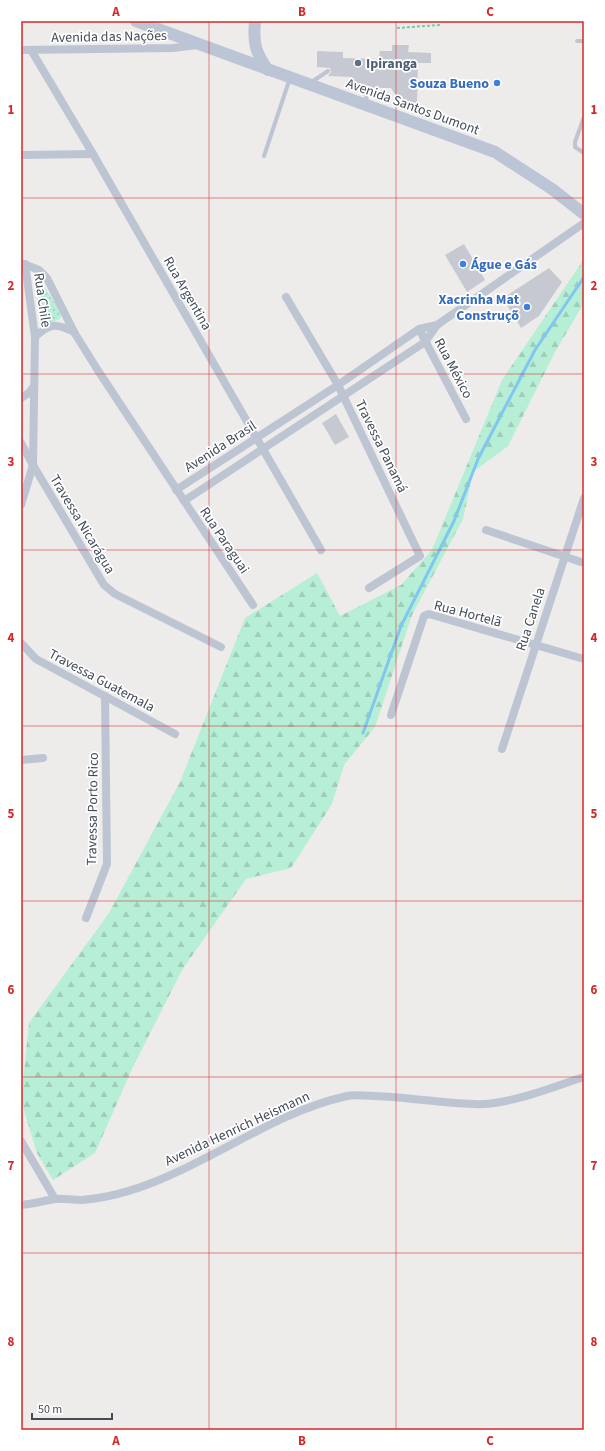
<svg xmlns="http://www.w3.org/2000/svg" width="605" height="1451" font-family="'Source Sans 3',sans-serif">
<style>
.grass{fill:url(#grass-dots)}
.forest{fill:url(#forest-firs)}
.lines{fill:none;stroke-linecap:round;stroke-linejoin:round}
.stream{stroke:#81c6ee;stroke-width:3}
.building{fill:#c7c9d2}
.path{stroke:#6dceae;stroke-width:2;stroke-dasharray:3 2;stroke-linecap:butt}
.lane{stroke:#bdc5d2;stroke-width:4}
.street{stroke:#bdc5d2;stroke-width:8}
.secondary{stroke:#bcc5d6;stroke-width:12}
.grid{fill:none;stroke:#d62828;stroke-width:1;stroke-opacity:0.55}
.service-dot{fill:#5c6f8a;stroke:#fff;stroke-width:1.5}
.shop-dot{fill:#3f7fe0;stroke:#fff;stroke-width:1.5}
.labels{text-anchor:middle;stroke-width:3.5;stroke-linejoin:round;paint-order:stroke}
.street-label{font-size:14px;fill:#434b59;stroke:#fff}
.service-label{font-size:14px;font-weight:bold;fill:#4e5e75;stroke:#fff;text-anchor:start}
.shop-label{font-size:14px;font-weight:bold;fill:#366cbe;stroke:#fff;text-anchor:end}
.neatline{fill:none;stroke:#d62828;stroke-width:1.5}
.grid-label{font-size:13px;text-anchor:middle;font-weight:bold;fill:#d62828}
</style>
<defs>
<pattern id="grass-dots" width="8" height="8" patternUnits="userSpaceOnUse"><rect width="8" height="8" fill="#b6efd5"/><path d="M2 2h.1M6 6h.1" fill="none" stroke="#9eceb9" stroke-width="1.8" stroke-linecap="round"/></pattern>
<pattern id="forest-firs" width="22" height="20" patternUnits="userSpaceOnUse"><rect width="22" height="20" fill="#b6efd5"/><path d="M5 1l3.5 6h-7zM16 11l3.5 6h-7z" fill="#9eceb9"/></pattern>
</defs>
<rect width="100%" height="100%" fill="#eeebeb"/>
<polygon class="grass" points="44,286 62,314 60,319 44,325 41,322 39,289"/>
<polygon class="forest" points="584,259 584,303 555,352 508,446 473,472 463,519 412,615 375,727 344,765 332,804 291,868 246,879 182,970 132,1069 95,1153 53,1180 37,1153 21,1101 29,1023 109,913 180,782 245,618 317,573 340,616 401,585 432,550 502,380"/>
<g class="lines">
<polyline class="stream" points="363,733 401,626 454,521 478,459 535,350 584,277"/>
</g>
<g class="building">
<polygon points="392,45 409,45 408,52 431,53 431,63 418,63 417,103 395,102 395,94 391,88 370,88 367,85 364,88 352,87 352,77 328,76 331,72 330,68 317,67 317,51 343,52 343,58 379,59 380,51 392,51"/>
<polygon points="464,244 485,280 467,292 445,255"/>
<polygon points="549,268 562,282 539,316 521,328 503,298"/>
<polygon points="336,414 349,437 335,445 322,423"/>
</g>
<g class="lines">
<polyline class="path" points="397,28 439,25 439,21"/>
<g class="lane">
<polyline points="577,41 584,41"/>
<polyline points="310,83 328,71"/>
<polyline points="366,103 367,88"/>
<polyline points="584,117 575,142 575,147 584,153"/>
<polyline points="264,156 290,78"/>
</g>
<g class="street">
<polyline points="21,50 173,48 197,45"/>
<polyline points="31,50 93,154 321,550"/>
<polyline points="21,155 93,154"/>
<polyline points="21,263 39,270 47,278 74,332 97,369 253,605"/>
<polyline points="286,297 338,385 420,556 369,588"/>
<polyline points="419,329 466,419"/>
<path d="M35,337C50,323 56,323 74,332"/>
<polyline points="21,398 29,393 34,386"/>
<polyline points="21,443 33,465 104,585 115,594 221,647"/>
<polyline points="176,490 338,385 419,329 437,325"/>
<polyline points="184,501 425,342 437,325 584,223"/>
<polyline points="21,505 33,465 35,337 25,264"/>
<polyline points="486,530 584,563"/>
<polyline points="21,643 36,659 175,734"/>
<polyline points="391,715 424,616 429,614 584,659"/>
<polyline points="502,749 584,498"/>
<polyline points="21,760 43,758"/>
<polyline points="86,918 107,864 105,696"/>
<polyline points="21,1141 55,1199"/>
<path d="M21,1205C32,1204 43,1201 54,1199C62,1198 72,1200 81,1200C108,1198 135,1190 159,1180C223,1154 279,1111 347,1096C355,1094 365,1096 374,1096C407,1097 440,1103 473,1104C507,1106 552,1087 584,1077"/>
</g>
<g class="secondary">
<polyline points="136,21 495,152 552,189 584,214"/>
<path d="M255,21C253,43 255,52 268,70"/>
</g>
</g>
<path class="grid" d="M209,21V1430M396,21V1430M21,198H584M21,374H584M21,550H584M21,726H584M21,901H584M21,1077H584M21,1253H584"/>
<circle class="service-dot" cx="358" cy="63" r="4"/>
<g class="shop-dot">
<circle cx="497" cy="83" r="4"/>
<circle cx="463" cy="264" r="4"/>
<circle cx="527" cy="307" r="4"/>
</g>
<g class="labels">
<g class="street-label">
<text transform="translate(109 36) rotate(-1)" y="5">Avenida das Nações</text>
<text transform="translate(413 106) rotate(20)" y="5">Avenida Santos Dumont</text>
<text transform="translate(188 293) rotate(60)" y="5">Rua Argentina</text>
<text transform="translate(43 300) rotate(82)" y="5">Rua Chile</text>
<text transform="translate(454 368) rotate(62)" y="5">Rua México</text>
<text transform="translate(220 446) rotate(-33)" y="5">Avenida Brasil</text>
<text transform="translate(382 446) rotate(64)" y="5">Travessa Panamá</text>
<text transform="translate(83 524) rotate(59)" y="5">Travessa Nicarágua</text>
<text transform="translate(225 540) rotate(56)" y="5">Rua Paraguai</text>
<text transform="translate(468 613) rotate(15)" y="5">Rua Hortelã</text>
<text transform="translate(530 619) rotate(-72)" y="5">Rua Canela</text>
<text transform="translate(102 680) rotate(28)" y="5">Travessa Guatemala</text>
<text transform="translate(92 809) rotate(-89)" y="5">Travessa Porto Rico</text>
<text transform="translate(237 1128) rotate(-25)" y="5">Avenida Henrich Heismann</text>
</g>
<g class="service-label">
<text x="366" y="68">Ipiranga</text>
</g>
<g class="shop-label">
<text x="489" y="88">Souza Bueno</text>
<text x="471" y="269" text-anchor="start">Águe e Gás</text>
<text x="519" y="304">Xacrinha Mat<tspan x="519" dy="16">Construçõ</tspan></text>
</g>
</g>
<rect width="605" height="1451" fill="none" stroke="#ffffff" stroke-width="44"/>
<path d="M32 1413v6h80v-6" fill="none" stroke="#434b59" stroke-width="2"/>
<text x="38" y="1413" font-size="12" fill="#434b59" stroke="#ffffff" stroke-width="3" paint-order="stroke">50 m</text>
<rect x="22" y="22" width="561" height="1407" class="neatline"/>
<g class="grid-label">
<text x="116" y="16">A</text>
<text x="302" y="16">B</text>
<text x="490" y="16">C</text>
<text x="11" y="114">1</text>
<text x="594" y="114">1</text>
<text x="11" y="290">2</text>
<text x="594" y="290">2</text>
<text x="11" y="466">3</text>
<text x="594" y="466">3</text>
<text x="11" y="642">4</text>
<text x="594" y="642">4</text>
<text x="11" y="818">5</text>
<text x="594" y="818">5</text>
<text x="11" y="994">6</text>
<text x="594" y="994">6</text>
<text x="11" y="1170">7</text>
<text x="594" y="1170">7</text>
<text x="11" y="1346">8</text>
<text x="594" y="1346">8</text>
<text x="116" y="1445">A</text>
<text x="302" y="1445">B</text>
<text x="490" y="1445">C</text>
</g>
</svg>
